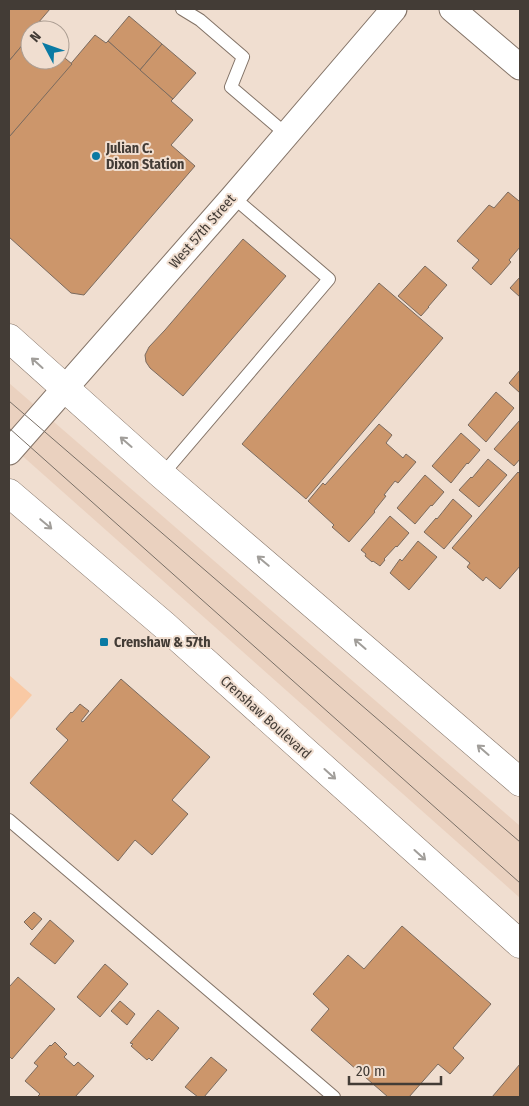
<svg xmlns="http://www.w3.org/2000/svg" width="529" height="1106" font-family="'Fira Sans Condensed',sans-serif">
<style>
.built{fill:#ead1bf}
.green{fill:#f9c9a4}
.building{fill:#cc966b;stroke:#7b6b5f}
.lines{fill:none;stroke-linecap:round;stroke-linejoin:round}
.lane-casing{stroke:#837367;stroke-width:14}
.street-casing{stroke:#837367;stroke-width:27}
.primary-casing{stroke:#837367;stroke-width:29}
.lane{stroke:#fff;stroke-width:12}
.street{stroke:#fff;stroke-width:25}
.primary{stroke:#fff;stroke-width:28}
.tram{stroke:#7a7067;stroke-width:1}
.oneway{stroke:#a19e9a}
.poi-dot{fill:#0a7aa3;stroke:#f0ded0;stroke-width:2}
.labels{text-anchor:middle;stroke-width:4;stroke-linejoin:round;paint-order:stroke}
.poi-label{font-size:14px;font-weight:bold;fill:#433c36;stroke:#f0ded0;text-anchor:start}
.street-label{font-size:14px;fill:#433c36;stroke:#f0ded0}
</style>
<rect width="100%" height="100%" fill="#f0ded0"/>
<polygon class="built" points="9,383 520,826 520,898 9,444"/>
<polygon class="green" points="9,675 32,695 9,721"/>
<g class="building">
<polygon points="9,9 50,9 32,30 30,30 30,36 9,61"/>
<polygon points="129,16 162,44 140,70 108,41"/>
<polygon points="95,35 106,43 108,41 173,99 171,101 193,120 171,145 195,166 84,295 71,293 9,237 9,137"/>
<polygon points="30,36 30,60 60,60 60,54 72,64 9,137 9,61"/>
<polygon points="162,44 196,73 173,99 140,70"/>
<polygon points="508,192 519,201 520,200 520,247 509,260 511,262 491,285 472,268 479,260 457,241 489,205 494,208"/>
<polygon points="243,239 286,276 183,396 150,368 146,362 145,355 149,347 165,330"/>
<polygon points="425,266 447,285 428,307 429,307 421,316 398,296"/>
<polygon points="520,277 520,297 510,288"/>
<polygon points="379,283 443,338 306,499 242,444"/>
<polygon points="520,370 520,393 509,383"/>
<polygon points="496,392 514,408 486,442 468,425"/>
<polygon points="520,420 520,459 514,466 494,449"/>
<polygon points="379,424 392,435 386,443 403,458 406,454 416,462 398,483 395,481 384,495 386,496 374,511 375,512 349,542 332,527 334,525 308,501 323,483 325,485"/>
<polygon points="461,433 480,450 468,464 467,463 451,483 432,466"/>
<polygon points="488,459 507,475 479,507 459,490 471,477 472,478"/>
<polygon points="518,472 520,474 520,566 500,589 486,577 483,581 467,567 470,563 452,548"/>
<polygon points="425,475 444,492 432,506 431,505 415,524 397,508"/>
<polygon points="453,499 472,516 444,549 424,532 436,518 437,519"/>
<polygon points="390,516 409,533 397,547 396,546 384,559 385,560 380,566 373,561 372,562 365,556 366,554 361,550"/>
<polygon points="418,541 437,557 409,590 390,573 400,559 402,561"/>
<polygon points="121,679 210,757 172,800 188,814 152,855 135,840 118,861 30,783 68,740 56,729 71,712 72,713 80,704 89,711 81,721 83,722"/>
<polygon points="34,912 42,919 32,930 24,922"/>
<polygon points="50,920 74,941 55,964 30,944"/>
<polygon points="402,926 491,1004 453,1048 464,1058 450,1074 438,1064 409,1097 388,1097 311,1030 329,1009 313,994 348,955 364,969"/>
<polygon points="105,964 128,984 100,1017 77,997"/>
<polygon points="18,977 55,1009 12,1059 9,1056 9,985 10,986"/>
<polygon points="120,1001 135,1014 127,1025 111,1011"/>
<polygon points="158,1010 179,1028 152,1061 149,1058 147,1060 131,1046 133,1044 130,1043"/>
<polygon points="55,1042 67,1054 64,1057 74,1066 78,1062 94,1076 75,1097 37,1097 40,1094 25,1081 38,1066 34,1063 50,1045 51,1046"/>
<polygon points="211,1057 227,1070 204,1097 198,1097 185,1087"/>
<polygon points="520,1064 520,1097 492,1097"/>
</g>
<g class="lines">
<g class="lane-casing">
<g id="lane">
<polyline points="182,9 200,20 243,57 231,87 286,134"/>
<polyline points="162,475 329,279 233,197"/>
<polyline points="9,820 334,1097"/>
</g>
</g>
<g class="street-casing">
<g id="street">
<polyline points="452,9 520,67"/>
<polyline points="9,452 233,197 394,9"/>
</g>
</g>
<g class="primary-casing">
<g id="primary">
<polyline points="9,338 162,475 520,782"/>
<polyline points="9,493 164,625 520,944"/>
</g>
</g>
<use href="#lane" class="lane"/>
<use href="#street" class="street"/>
<use href="#primary" class="primary"/>
<g class="tram">
<polyline points="9,401 520,842"/>
<polyline points="9,428 520,883"/>
</g>
</g>
<defs><path id="oneway-shaft" d="M-6 0H5M1.5-3L5.5 0L1.5 3" fill="none" stroke-width="1.6" stroke-linecap="round" stroke-linejoin="round" transform="scale(1.25)"/></defs>
<g class="oneway">
<use href="#oneway-shaft" transform="translate(37 363) rotate(-138)"/>
<use href="#oneway-shaft" transform="translate(126 442) rotate(-139)"/>
<use href="#oneway-shaft" transform="translate(46 524) rotate(40)"/>
<use href="#oneway-shaft" transform="translate(263 561) rotate(-140)"/>
<use href="#oneway-shaft" transform="translate(360 644) rotate(-139)"/>
<use href="#oneway-shaft" transform="translate(483 750) rotate(-139)"/>
<use href="#oneway-shaft" transform="translate(330 774) rotate(42)"/>
<use href="#oneway-shaft" transform="translate(420 855) rotate(42)"/>
</g>
<g class="poi-dot">
<circle cx="96" cy="156" r="5"/>
<rect x="99" y="637" width="10" height="10" rx="2.5"/>
</g>
<g class="labels">
<g class="poi-label">
<text x="106" y="153">Julian C.<tspan x="106" dy="16">Dixon Station</tspan></text>
<text x="114" y="647">Crenshaw &amp; 57th</text>
</g>
<g class="street-label">
<text transform="translate(202 231) rotate(-49)" y="5">West 57th Street</text>
<text transform="translate(266 717) rotate(42)" y="5">Crenshaw Boulevard</text>
</g>
</g>
<rect width="529" height="1106" fill="none" stroke="#433c36" stroke-width="20"/>
<g transform="translate(45 45) rotate(311)"><circle r="24" fill="#f0ded0" stroke="#ab9d92"/>
<path d="M0-4L9 19L0 12L-9 19Z" fill="#0a7aa3"/>
<text y="-8" font-size="14" font-weight="bold" text-anchor="middle" fill="#433c36">N</text>
</g>
<path d="M349 1076v8h92v-8" fill="none" stroke="#433c36" stroke-width="2.5"/>
<text x="356" y="1076" font-size="15" fill="#433c36" stroke="#f0ded0" stroke-width="4" paint-order="stroke">20 m</text>
</svg>
